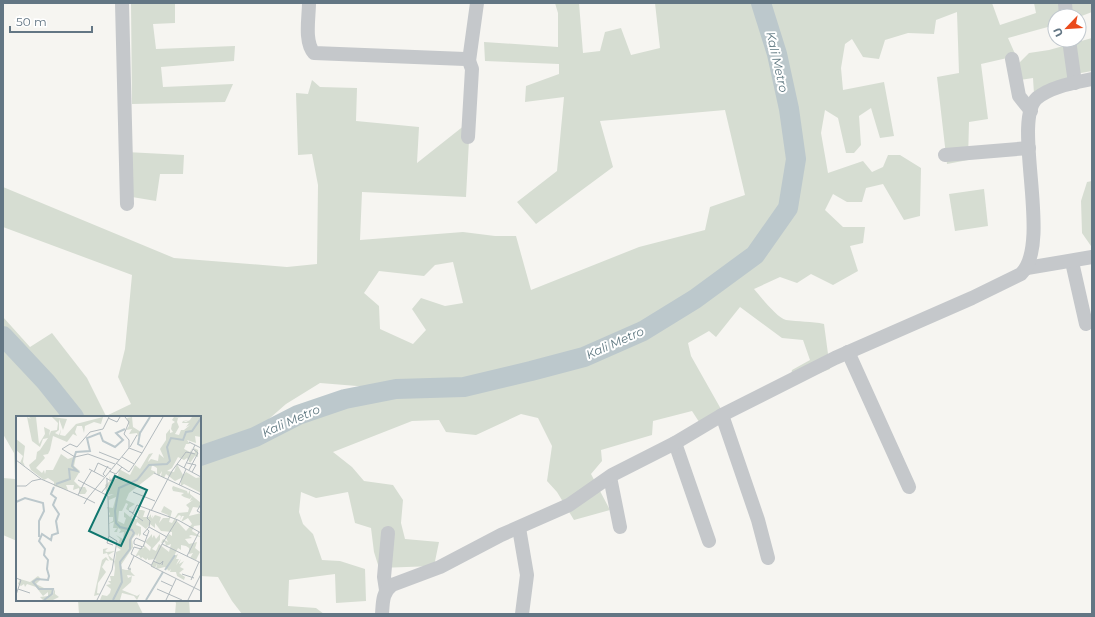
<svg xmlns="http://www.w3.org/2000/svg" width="1095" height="617" font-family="Montserrat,sans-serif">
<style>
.green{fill:#d6ddd2;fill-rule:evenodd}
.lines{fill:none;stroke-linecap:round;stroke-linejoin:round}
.river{stroke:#bcc8cc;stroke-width:20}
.minor{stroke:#c5c8cb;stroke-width:14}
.labels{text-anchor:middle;stroke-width:4;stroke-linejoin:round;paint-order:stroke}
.water-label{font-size:12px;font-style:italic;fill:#5f7881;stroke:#fff}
.inset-river{fill:none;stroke:#bcc8cc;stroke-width:2}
.inset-road{fill:none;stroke:#b2babe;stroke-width:1}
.view{fill:#0f766e;fill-opacity:0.15;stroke:#0f766e;stroke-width:2}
.inset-edge{fill:none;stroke:#637684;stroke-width:2}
</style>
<rect width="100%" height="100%" fill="#f6f5f1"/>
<g class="green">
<polygon points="131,3 175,3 175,23 153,24 156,49 235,46 234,61 161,67 163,87 233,84 225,102 132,104"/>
<path d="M555,3H579L583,53L600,51L605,32L621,28L631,55L660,48L655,3H992L1000,25L1036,13L1034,3H1092V12L1079,17L1055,16V25L1008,38L1016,56L981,64L988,119L969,122L968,160L947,164L937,77L959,73L957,12L936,20L934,34L908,33L885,40L879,59L863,57L852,39L845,44L841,68L843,90L884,82L894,136L880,138L871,108L859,116L861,145L854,153H846L838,118L825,110L821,133L828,173L863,161L872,172L883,167L888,155H900L921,168L920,216L904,220L883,184L866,188L862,202H847L833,194L825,210L843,227H865L863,243L850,246L858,271L833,285L811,274L797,283L780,277L754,289C760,296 777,318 786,320C798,322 812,321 824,324L830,369L797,382L790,381L792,370L810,360L803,340L782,338L740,307L716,337L709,331L688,343L691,356L726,418L703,428L692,411L653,421L652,435L601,450L602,461L591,474L610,510L574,520L557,492L547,481L552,446L538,418L521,414L476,435L446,432L439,420L412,421L333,452L352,467L364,481L393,485L403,500L401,523L405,539L439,542L434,566L379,568L374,552L371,528L355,523L348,492L316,498L301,492L299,512L303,524L313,534L322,560L340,561L365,569L366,601L336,603L335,574L289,580L288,606L316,608L324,614H242L232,601L218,577L200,576V417H17V541L3,535V478L15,479L14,453L3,434V317L30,347L52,333L87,378L106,416L131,404L118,377L125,349L132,275L3,227V187L174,258L287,267L317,264L318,185L312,154L298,155L296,93L308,94L312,80L320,87L357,88L356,121L419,127L417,163L470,121L466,197L362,192L360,240L463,232L495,236H516L531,290L639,247L705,230L710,207L745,195L725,110L600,121L613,167L536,224L517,202L557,171L564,97L525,102L526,86L559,74V64L485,61L484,42L558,47V13ZM453,262L463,303L445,306L421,298L412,309L426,330L413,344L380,329L379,306L364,293L379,271L424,276L435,265ZM320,383L394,389L345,399L298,415L255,437L253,433L286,404Z"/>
<polygon points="1092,38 1092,71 1070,75 1067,80 1034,94 1033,78 1020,80 1017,65 1029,53 1049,50"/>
<polygon points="126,152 184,155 183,174 160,174 156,201 126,196"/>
<polygon points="1092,181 1092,246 1091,246 1082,233 1081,201 1087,182"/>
<polygon points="984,189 988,226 955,231 949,194"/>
<polygon points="78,600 136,600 143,614 79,614"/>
<polygon points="174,600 189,600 190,614 175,614 176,603"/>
</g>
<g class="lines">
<g class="river">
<polyline points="3,336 46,382 74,417"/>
<polyline points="200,456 255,437 298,415 345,399 396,389 464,387 531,371 584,357 643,331 695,299 755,255 788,208 796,159 789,109 777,54 761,3"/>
</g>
<g class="minor">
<polyline points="122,3 127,204"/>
<path d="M309,3C309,17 304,42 314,53L465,59L469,61L472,69L468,137"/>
<polyline points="1065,3 1066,16"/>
<polyline points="1069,40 1075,83"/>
<polyline points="1012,59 1019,96 1031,111"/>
<polyline points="469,61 477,3"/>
<polyline points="945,155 1029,148"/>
<polyline points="1072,262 1086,324"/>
<polyline points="1027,268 1092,257"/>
<polyline points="848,352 909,487"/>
<polyline points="722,415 758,520 768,558"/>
<polyline points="675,443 709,541"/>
<polyline points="610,477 620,527"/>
<polyline points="519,528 527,575 522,614"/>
<polyline points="386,590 384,577 388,533"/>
<path d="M382,614C383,602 382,593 392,585L440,567L501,535L569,505L612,475L675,443L722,415L835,358L972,298L1021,274C1053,243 1011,121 1037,98C1052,86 1074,83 1092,79"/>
</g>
</g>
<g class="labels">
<g class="water-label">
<text transform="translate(777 62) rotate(77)" y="4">Kali Metro</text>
<text transform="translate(615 343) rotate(-24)" y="4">Kali Metro</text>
<text transform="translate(291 421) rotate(-24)" y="4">Kali Metro</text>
</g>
</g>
<g transform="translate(16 416)">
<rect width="185" height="185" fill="#f6f5f1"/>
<path d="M11,1L15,3L13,1H20L23,28L29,18L28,11L34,14L33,20L35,15L41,14L42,7L36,1L51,3L47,14L43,3V14L39,17L43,19L45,13L44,19L49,20L60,8L87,1L85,8L78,6L69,10L68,17L66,10H61L59,16L61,20L57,18L51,26L37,20L34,34L32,38L27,39L29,42L20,52L26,57L28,54L29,58L30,54H37L45,38L52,43L60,40L58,50L64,55L58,65L64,71H69L71,75L69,78H63V72L57,74L58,69H50L52,74L38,70V66L32,62L28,64L15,54L13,49L20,43L21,36L24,34L32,22L27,23L24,31L16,25ZM116,1L117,11L125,16L122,21L121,17L113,18L116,13L110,14L113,10L111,2ZM158,1L166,2H162L161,6L163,11L159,18L163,19L165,14H168L174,9L170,11L173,7H166L167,5L173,4L167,6H170L174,4L176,1H185V21L179,20L180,27L171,24L174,28H170L168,33L174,36L176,32L175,36L179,37L178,32L182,34V41L179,40L174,47L171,42L168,44L162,41L156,52L151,55L158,56L161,48L167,59L170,56L180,62L185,61V77L168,68L165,70V62L159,65L150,58L148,62L145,60L146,55L143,60L141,58V52L136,49L135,54L140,56L113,77L110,84L119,88L113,92V95L110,93L112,88L110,87L106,95H103L102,105L108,108L110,102L108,101V96L114,101L117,98L115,102L121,103L123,94H126L129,95L127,101H133L135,98V102L137,99L136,103L139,99L145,101L143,107L147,102H153L152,99L145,96L148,90L156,95L153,106L156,107L162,97L172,96L173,92L170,89L177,84L174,85L176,80L174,83L168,81L165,79L168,77L157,75L156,72L157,70L171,75L172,78L174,74V78L185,87V92L177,91L173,100L185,97V109L178,110L176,115L185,121L175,119L173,120L176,122L169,123L173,128L181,126L179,132L184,136L180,144L174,142L177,137L173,138V132L170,130L165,129V134L162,132L159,138L157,141L162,138L160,143H163L160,149L165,143L163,148L168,145L164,151L168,153L163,157L169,161L168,164L161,160L160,156H154L155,153L153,155L149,151L140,153L141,148L139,152L135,150L138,144L140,146L139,143L132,144V142L130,144L126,141L125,143L123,139L119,141L124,132H128L127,128L134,135L135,131L129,126L136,118V122L138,119L140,123L144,118V124L136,133L140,135L143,128L153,136L155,128L150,130L149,126L145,127L147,123L152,126L150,122L153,118L156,120V116L145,115L139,107V112L134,108L130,113L121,106L120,109L125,111V118L123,121V117L121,120L120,118L116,123L117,131L105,149L106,153L110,154H113L114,150L115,156L119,160L111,159L112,162L116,160L115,166L106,174L121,180L124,178L121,184L118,180L106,177L104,184H84L86,179L91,180L94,177L95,173L90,169L95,168L92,165H95L94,160H98L99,152L98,145L94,144L91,137L87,138V133L92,132L89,135L91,136L99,135L92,139L99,145L100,136L105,134L101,131L104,123L100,119L107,123L108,116L103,117L105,114L102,112L101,116H98L101,112H97L98,106L92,108L97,105V101H92L94,98L91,91L97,92L100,81L93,84V80L98,78L91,79L94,75L90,76L89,69L94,65L93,60L96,65L104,61L102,60L103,53L114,59L119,49L124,53L133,38L137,37L133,43L132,46L135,43L142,45L143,38L148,42L144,33L150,24V18L154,13V17L157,16L155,13L156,8L159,6L156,4ZM163,99L165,100L164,104L166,100H168L165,106L172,102L176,108L170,115L159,103ZM0,23L9,30L7,46L9,50L4,47L7,40L0,34ZM90,141L93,145L90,144L86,151L90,156L82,167L81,177L85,178L78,180L86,144ZM22,160L25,163L20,168L28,172L23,173L37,174L36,180L39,173V178L43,181L37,184H27L24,181L32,180V176L27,180L20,171L11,168L9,171L8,168L5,170L2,168L4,163L14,166Z" fill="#d6ddd2" fill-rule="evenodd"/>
<path class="inset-river" d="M127,31L122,28L124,17L134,1M40,68L54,63L53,53L61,55L56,50L57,45L60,36L74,35L71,22L84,17L87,25L99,31L107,24L100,17L109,13M0,86L9,82L27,87L28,95L23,105V121M149,154L159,139M28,184L36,178L37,173H23L17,166L21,163L32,164L33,160L31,153L32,144L28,139L29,133L23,125L26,118L35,124L36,119L42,117L40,105L43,98L37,89L40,82L35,78L38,71M97,184L106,166L104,146L114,133V124L118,117L116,114L104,111L100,107L99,95L103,72L121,64L133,49L151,48L154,45L151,31L155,22L167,24L170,16L176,15L185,2M130,184L147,156"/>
<path class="inset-road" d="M93,1L87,13L74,16L61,31L54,28L46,33L59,41L72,38L99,48M92,2L101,6L104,1M173,26L185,32M114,31L121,19M83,36L103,44M126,37L147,1M106,41L118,48M0,44L25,63L71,83L113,32V24L108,18L113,6L109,1M100,47L113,56L126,37L113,32M171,47L180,49L176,56M161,48L185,61M168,52L175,37L179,38M73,53L88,61M173,54L182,37L177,33M93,55L100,58L106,51M78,56L82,47L95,53M138,57L185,79M89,60L87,58L92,50M90,62L95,65L99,58M62,64L92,80L93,120L101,125L96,154L81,184M68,67L76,54M163,69L170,53M0,70H10L16,65L25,63M86,76L91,70V62M117,76L139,85M62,79L68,67M68,88L71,83L79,87M185,88L181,95L185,97M113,95L117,97L121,89L162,104L185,117M135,95L156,55L170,36L175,37L179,29M116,97L127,105M161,104L146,128L185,147M133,111L151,121M93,120L91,127L97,129M131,120L127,118L133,111L134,105L131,102L134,94M118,125V128L127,131L133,115L131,113M118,125L120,122L129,126M146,128L135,150L185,175M126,131L125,133L118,131L115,138L135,149M171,140L183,116M137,145L144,148L147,145L146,149M115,153H112L118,140M166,158L178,162M0,162L5,164L0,179M175,164L183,146M145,165L156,170M2,173L14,177M141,173L166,184M150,184L160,163M172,184L185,158"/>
<path class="view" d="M99,60L131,74L105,130L73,115Z"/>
<rect width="185" height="185" class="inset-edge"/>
</g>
<rect width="1095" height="617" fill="none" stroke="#637684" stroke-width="8"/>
<g transform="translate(1067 28) rotate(245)"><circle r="19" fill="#ffffff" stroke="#c1c8ce"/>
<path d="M0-3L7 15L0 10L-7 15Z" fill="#ea4b1d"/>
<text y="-6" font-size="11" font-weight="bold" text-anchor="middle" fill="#637684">U</text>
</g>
<path d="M10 26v6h82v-6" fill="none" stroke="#637684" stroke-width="2"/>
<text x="16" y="26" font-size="12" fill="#637684" stroke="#ffffff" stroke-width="3" paint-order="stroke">50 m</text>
</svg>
